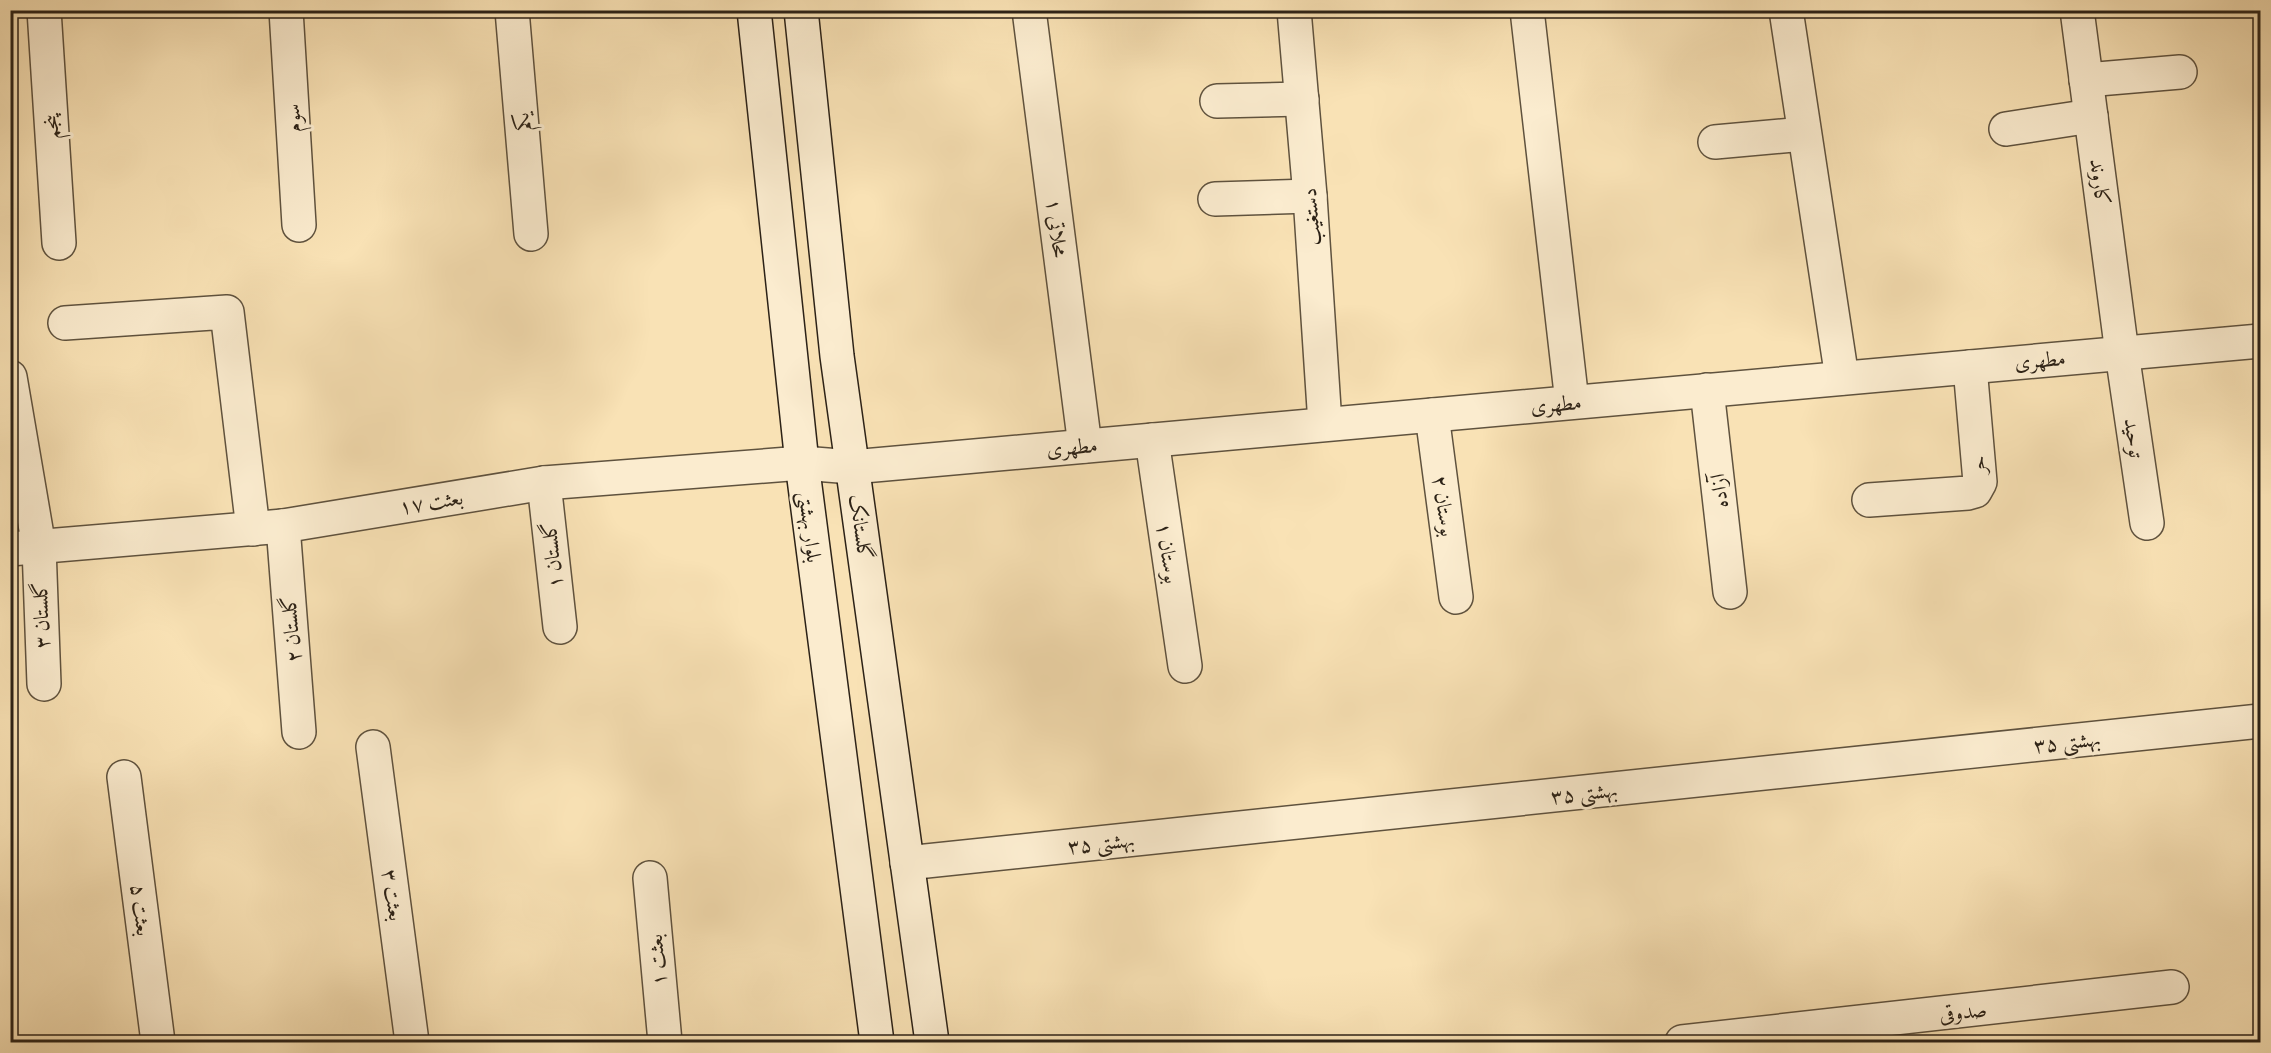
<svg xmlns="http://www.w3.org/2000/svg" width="2271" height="1053" font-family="'Libre Bodoni',Amiri,serif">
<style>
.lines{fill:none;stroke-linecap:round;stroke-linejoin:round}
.street-casing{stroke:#5f523e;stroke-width:36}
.secondary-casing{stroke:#2c2217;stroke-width:36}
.street{stroke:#fbeccf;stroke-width:33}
.secondary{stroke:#fbeccf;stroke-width:33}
.labels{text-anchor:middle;stroke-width:6;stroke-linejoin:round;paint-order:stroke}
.street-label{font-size:21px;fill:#2c2217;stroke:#fbeccf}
</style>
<rect width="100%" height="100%" fill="#f9e2b5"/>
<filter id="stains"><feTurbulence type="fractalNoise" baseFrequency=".00333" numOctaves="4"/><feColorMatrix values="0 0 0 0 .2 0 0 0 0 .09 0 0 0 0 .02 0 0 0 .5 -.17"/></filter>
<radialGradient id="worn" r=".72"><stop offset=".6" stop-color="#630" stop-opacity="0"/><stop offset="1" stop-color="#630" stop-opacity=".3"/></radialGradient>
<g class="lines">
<g class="street-casing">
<g id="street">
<polyline points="44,10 59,243"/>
<polyline points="286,10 299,225"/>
<polyline points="512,10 531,234"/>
<polyline points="1029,10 1085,446"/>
<polyline points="1294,10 1310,196 1325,424"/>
<polyline points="1527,10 1572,402"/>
<polyline points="1786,10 1842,378"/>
<polyline points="2077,10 2122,353 2147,523"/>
<polyline points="2086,80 2180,72"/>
<polyline points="1217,101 1302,99"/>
<polyline points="2006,129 2091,116"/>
<polyline points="1715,142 1804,134"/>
<polyline points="1215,199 1310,196"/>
<polyline points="65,323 227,312 253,529"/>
<polyline points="10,377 39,547 44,684"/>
<polyline points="1707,390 1730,592"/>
<polyline points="1432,415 1456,597"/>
<polyline points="1152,440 1185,666"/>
<polyline points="544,483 560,627"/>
<polyline points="1869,500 1968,493 1975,491 1980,482 1970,367"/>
<polyline points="283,526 299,732"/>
<polyline points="10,549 283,526 544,483 802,463 852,467 2260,341"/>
<polyline points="373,747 412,1042"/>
<polyline points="124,777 158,1042"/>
<polyline points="907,863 2260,721"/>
<polyline points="650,878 665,1042"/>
<polyline points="1682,1042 2172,987"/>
</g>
</g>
<g class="secondary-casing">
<g id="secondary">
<polyline points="754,10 802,463 877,1042"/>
<polyline points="801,10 837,356 932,1042"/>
</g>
</g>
<use href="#street" class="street"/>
<use href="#secondary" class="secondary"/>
</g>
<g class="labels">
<g class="street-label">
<text transform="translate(293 118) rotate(-93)" y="7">سوم</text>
<text transform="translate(522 122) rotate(-95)" y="7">یکم</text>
<text transform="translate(51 127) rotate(-94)" y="7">پنجم</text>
<text transform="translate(2100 182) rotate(83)" y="7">کاروند</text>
<text transform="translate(1311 217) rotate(-94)" y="7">دستغیب</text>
<text transform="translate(1057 228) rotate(83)" y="7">محلاتی ۱</text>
<text transform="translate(2040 360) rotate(-5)" y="7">مطهری</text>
<text transform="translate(1556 404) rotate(-5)" y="7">مطهری</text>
<text transform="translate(2134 438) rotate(82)" y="7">توحید</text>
<text transform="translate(1072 447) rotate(-5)" y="7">مطهری</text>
<text transform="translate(1978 465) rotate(-93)" y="7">حر</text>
<text transform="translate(1719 491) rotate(-97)" y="7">آزاده</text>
<text transform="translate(431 502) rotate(-9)" y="7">بعثت ۱۷</text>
<text transform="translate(1444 506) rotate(82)" y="7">بوستان ۲</text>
<text transform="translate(810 527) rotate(83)" y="7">بلوار بهشتی</text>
<text transform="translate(861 527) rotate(82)" y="7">گلستانک</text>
<text transform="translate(1168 553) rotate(82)" y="7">بوستان ۱</text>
<text transform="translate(552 555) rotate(-96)" y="7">گلستان ۱</text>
<text transform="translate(41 615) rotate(-92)" y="7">گلستان ۳</text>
<text transform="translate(291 629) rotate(-95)" y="7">گلستان ۲</text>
<text transform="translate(2067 742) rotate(-6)" y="7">بهشتی ۳۵</text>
<text transform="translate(1584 793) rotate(-6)" y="7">بهشتی ۳۵</text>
<text transform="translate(1101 843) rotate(-6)" y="7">بهشتی ۳۵</text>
<text transform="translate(393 895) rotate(82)" y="7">بعثت ۳</text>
<text transform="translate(141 910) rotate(83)" y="7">بعثت ۵</text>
<text transform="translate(657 960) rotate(-95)" y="7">بعثت ١</text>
<text transform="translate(1963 1012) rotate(-7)" y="7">صدوقی</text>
</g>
</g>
<rect width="2271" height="1053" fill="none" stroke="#f9e2b5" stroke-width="36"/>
<rect x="12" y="12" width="2247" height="1029" fill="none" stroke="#2c2217" stroke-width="3"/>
<rect x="18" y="18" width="2235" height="1017" fill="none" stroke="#2c2217" stroke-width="1.5"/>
<rect width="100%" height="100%" filter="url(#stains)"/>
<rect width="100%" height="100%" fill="url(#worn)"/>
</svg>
